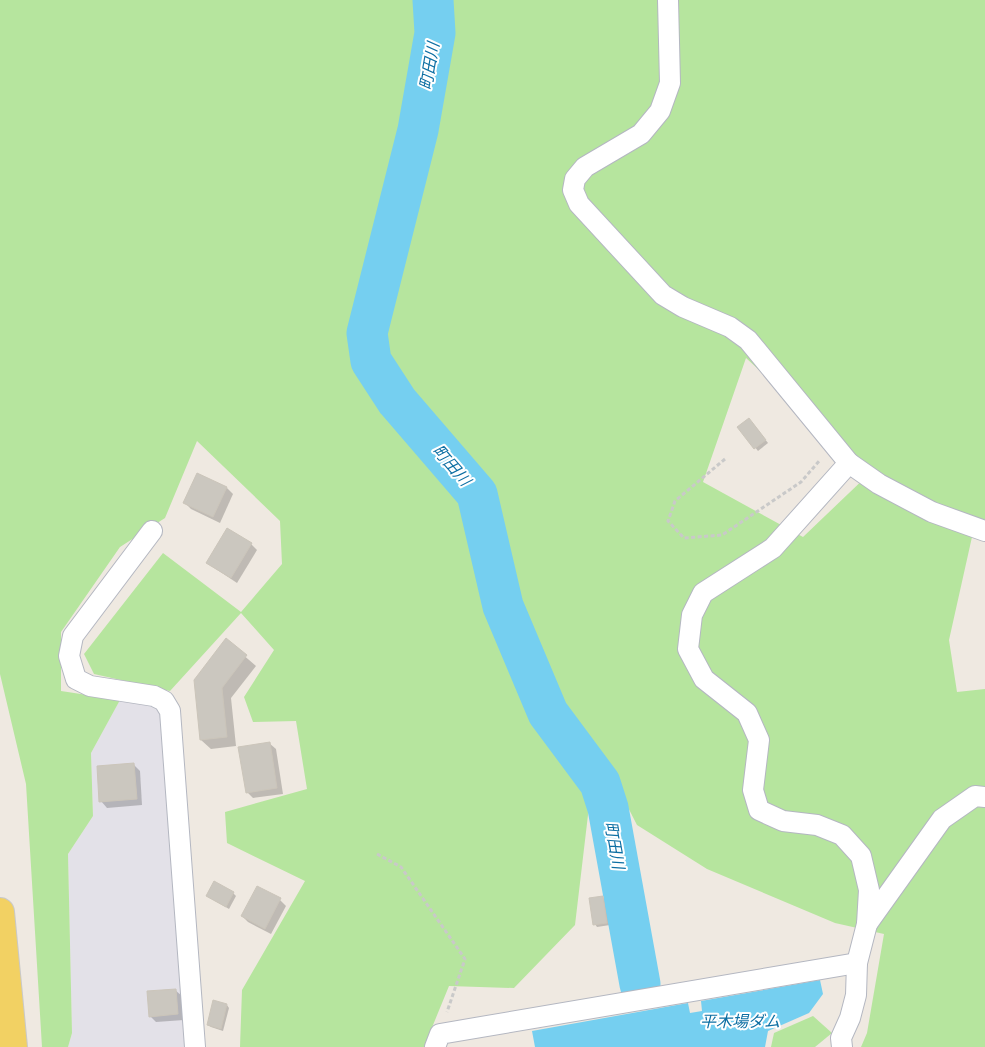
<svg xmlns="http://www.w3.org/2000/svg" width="985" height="1047" font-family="Ubuntu,'Noto Sans JP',sans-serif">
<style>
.industrial{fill:#e3e1e8}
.green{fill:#b6e59e;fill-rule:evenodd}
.water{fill:#75cff0}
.shadow{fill:#0003}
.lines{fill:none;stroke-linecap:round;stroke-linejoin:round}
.river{stroke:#75cff0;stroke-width:41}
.building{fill:#cbc7bf;stroke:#cbc5ba}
.street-casing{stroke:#b4b7c1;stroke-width:22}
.primary-casing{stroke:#c9c9c9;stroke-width:30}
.path{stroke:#c9c9c9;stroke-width:3;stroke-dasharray:4 2.5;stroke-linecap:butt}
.street{stroke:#fff;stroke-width:20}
.primary{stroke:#f2d163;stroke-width:28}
.labels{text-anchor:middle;stroke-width:4;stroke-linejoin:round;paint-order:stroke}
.water-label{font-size:16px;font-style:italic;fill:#0d6fa3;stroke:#fff}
</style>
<rect width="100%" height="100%" fill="#efe9e1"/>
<polygon class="industrial" points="120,700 159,705 186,1047 68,1047 72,1033 68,854 93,816 91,753"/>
<g class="green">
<path d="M0,0H985V519H976L949,640L957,692L985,689V1047H861L867,1033L884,934L835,923L707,869L637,825L614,780L590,798L575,925L514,988L449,986L424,1047H240L242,990L305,881L227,843L225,812L307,789L296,721L253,722L244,697L274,650L241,613L170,691L94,674L84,654L163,553L241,612L282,564L280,521L197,441L165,518L120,547L61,632V691L120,700L91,753L93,816L68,854L72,1033L68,1047H42L26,784L0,674ZM746,358L871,472L803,537L703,482Z"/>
<polygon points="813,1016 832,1033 815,1047 771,1047 774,1033"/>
</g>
<polygon class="water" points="820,980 823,994 809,1013 768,1031 765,1047 535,1047 532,1031 688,1003 690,1013 702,1011 701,1001"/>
<g class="shadow">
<polygon points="752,422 768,443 758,451 739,427"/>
<polygon points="198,474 227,488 233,494 220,523 191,509 185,503"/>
<polygon points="251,544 257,550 237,583 207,563"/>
<polygon points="226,640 256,666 231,698 236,746 211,749 201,740"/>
<polygon points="269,743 276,749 283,794 253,798 247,792"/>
<polygon points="133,764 140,771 142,805 107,808 101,801"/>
<polygon points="233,893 236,896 229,909 207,896"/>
<polygon points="602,897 605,900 610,925 597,927 595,924"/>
<polygon points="280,900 286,906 271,934 248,922 242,916"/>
<polygon points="175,990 182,996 184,1020 156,1022 150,1016"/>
<polygon points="227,1005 229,1008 223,1031 211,1027 208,1025"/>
</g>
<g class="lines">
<polyline class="river" points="433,0 435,33 418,130 367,333 371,361 397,401 477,494 503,606 548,713 600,783 608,808 640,984"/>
</g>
<g class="building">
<polygon points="749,418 766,440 754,449 737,427"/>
<polygon points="197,473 227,487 213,517 183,503"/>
<polygon points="227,528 252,543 231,578 206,563"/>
<polygon points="226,638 247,655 222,688 227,737 200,740 194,680"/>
<polygon points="270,742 277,788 246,793 238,747"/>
<polygon points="134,763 137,799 99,802 97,766"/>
<polygon points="214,881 234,892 226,907 206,896"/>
<polygon points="257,886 281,898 265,929 241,916"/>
<polygon points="603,896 607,923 593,925 589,898"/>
<polygon points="176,989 178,1014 149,1017 147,991"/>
<polygon points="213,1000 227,1004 221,1029 207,1025"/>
</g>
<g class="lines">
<g class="street-casing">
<g id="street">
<polyline points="668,0 670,83 660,111 641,134 585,167 575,179 573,190 579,204 663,295 683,307 730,327 748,340 849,463 879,484 932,512 985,531"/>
<polyline points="152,531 73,636 69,656 76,679 90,686 154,696 164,701 170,711 195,1047"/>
<polyline points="867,924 942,819 975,796 985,797"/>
<polyline points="435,1047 440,1034 857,963"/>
<polyline points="842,1047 841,1038 850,1018 856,995 857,963 867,924 869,890 861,856 842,835 817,825 783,821 759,810 753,790 759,740 747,713 704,679 688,649 692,615 703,593 773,548 849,463"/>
</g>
</g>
<g class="primary-casing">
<polyline id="primary" points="0,912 13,1047"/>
</g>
<g class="path">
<polyline points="725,459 675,501 668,521 684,538 722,535 801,482 820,460"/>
<polyline points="377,854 401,867 465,959 447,1012"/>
</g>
<use href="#street" class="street"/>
<use href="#primary" class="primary"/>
</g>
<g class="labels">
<g class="water-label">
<text transform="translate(429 66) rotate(-80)" y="6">町田川</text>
<text transform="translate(452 465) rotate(49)" y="6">町田川</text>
<text transform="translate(615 845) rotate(80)" y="6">町田川</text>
<text x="740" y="1027">平木場ダム</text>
</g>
</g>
</svg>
